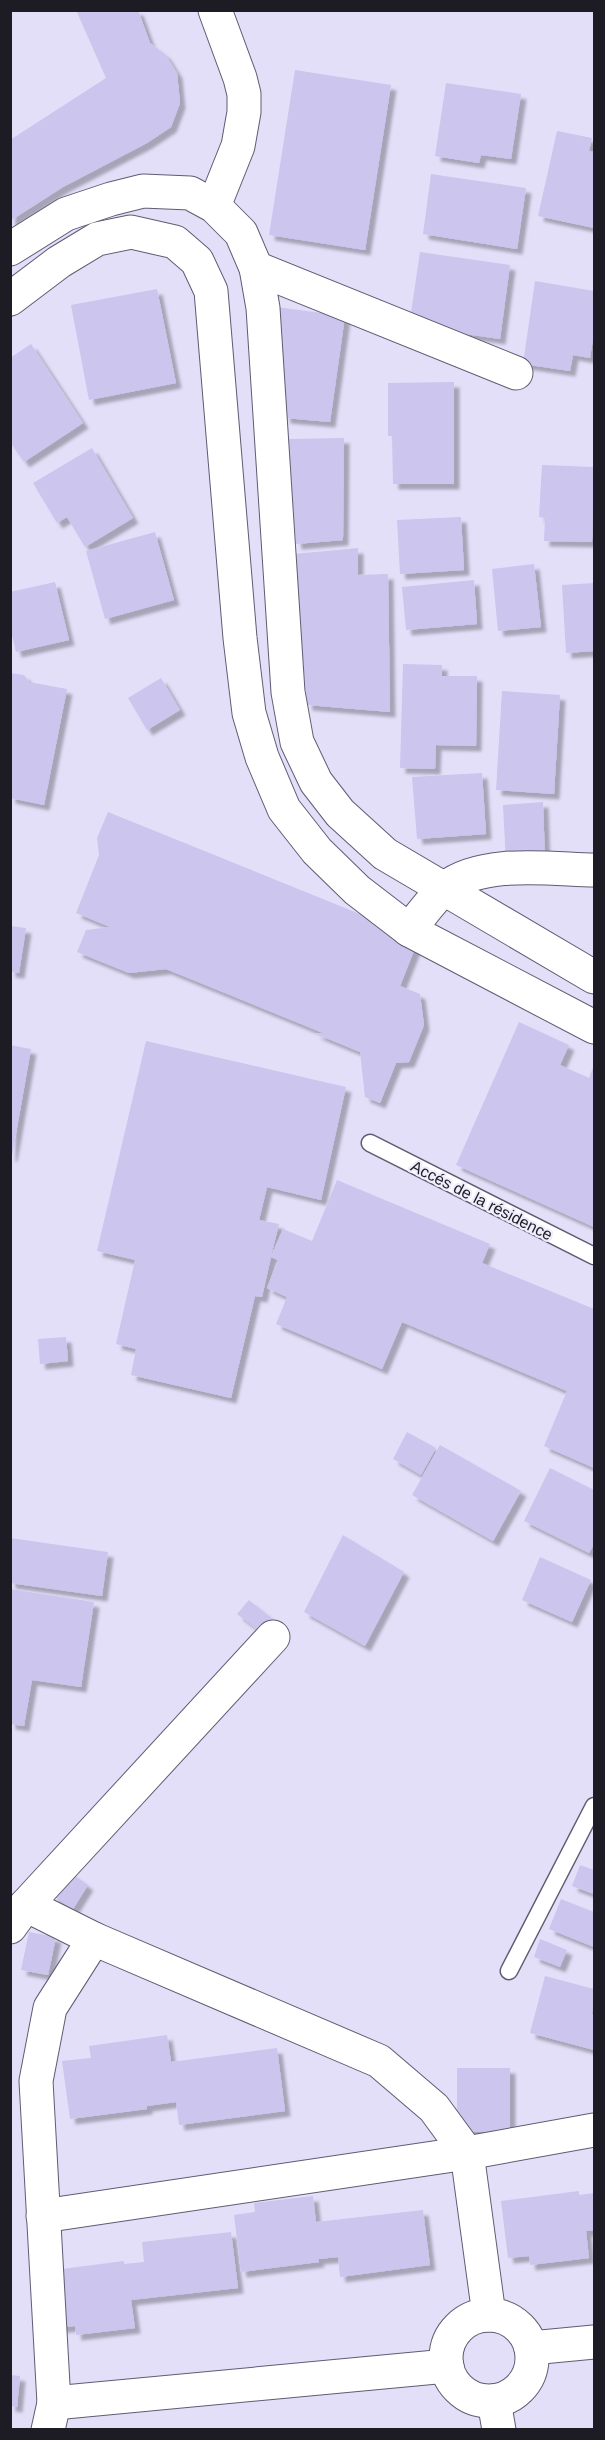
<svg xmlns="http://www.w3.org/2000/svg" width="605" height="2440" font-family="Helvetica,sans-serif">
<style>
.building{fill:#ccc5ed;filter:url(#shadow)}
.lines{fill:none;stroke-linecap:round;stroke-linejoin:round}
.service-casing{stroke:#5f5c72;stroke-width:19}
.minor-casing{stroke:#5f5c72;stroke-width:35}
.tertiary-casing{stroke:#5f5c72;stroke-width:35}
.service{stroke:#fff;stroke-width:16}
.minor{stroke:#fff;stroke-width:33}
.tertiary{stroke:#fff;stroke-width:33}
.labels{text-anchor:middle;stroke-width:4.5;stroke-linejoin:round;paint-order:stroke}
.street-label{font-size:16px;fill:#1d1c25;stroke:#f0eefd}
</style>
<defs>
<filter id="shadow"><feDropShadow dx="5.5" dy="5.5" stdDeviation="1.5" flood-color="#0004"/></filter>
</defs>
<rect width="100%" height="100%" fill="#e3dff9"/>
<g class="building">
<polygon points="76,10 138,10 150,43 165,54 177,73 180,103 171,127 147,143 63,187 10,221 10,140 106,78"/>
<polygon points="295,70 391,85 365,250 269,235"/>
<polygon points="446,83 521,94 511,159 481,155 479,163 435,156"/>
<polygon points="557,131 592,138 589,151 594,152 594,228 538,216"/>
<polygon points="431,174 526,188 517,249 423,234"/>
<polygon points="420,252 510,265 500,339 409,326"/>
<polygon points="535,281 594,291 594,332 590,358 573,355 570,371 523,364"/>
<polygon points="157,289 176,383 89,400 71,305"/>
<polygon points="276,307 345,316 330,422 285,418"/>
<polygon points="31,344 83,423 24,462 10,442 10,358"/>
<polygon points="454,382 454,484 393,484 392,436 388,436 388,383"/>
<polygon points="344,438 343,540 296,544 288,439"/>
<polygon points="92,448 133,518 85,547 67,517 57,523 33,483"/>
<polygon points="542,465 594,467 592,542 544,541 545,518 539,517"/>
<polygon points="461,517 464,570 400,574 397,520"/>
<polygon points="155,532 174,600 105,619 86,551"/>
<polygon points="358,548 358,575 388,574 390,712 307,705 294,554"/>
<polygon points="534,564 541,627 498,631 492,569"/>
<polygon points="474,580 477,624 406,630 402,587"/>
<polygon points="55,582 69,640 16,652 10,627 10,592"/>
<polygon points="594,583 594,651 566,653 562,585"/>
<polygon points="403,664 442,665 442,676 477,676 476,746 436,745 435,769 400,768"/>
<polygon points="10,673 24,675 29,682 67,689 44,805 10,798"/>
<polygon points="161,678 180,710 147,730 128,698"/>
<polygon points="502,691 560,695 554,794 496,790"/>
<polygon points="482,773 486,834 417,839 412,777"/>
<polygon points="543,802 545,860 506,862 503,805"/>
<polygon points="108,812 419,938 400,986 420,994 424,1025 409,1062 396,1063 380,1103 365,1097 360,1052 314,1033 323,1033 166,969 129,973 77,952 86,930 110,927 76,913 99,855 97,838"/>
<polygon points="10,926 26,928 19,973 10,972"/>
<polygon points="519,1022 569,1045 560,1065 589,1078 594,1065 594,1227 456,1165"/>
<polygon points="146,1041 346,1087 321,1200 267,1187 259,1220 279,1224 271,1256 283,1229 312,1241 337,1180 490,1244 482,1263 594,1309 594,1468 544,1446 567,1391 402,1322 382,1369 276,1324 287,1297 267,1288 278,1260 271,1257 262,1297 255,1296 231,1398 131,1375 136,1349 116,1344 135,1260 97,1251"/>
<polygon points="10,1045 31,1049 12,1156 10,1156"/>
<polygon points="66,1337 68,1361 40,1364 38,1339"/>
<polygon points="407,1432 436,1448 421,1475 393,1459"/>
<polygon points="440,1445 521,1491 493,1541 412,1495"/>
<polygon points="550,1468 594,1490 594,1546 593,1546 589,1553 524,1521"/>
<polygon points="343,1535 404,1572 365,1646 304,1612"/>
<polygon points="10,1538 108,1552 102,1596 10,1583"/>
<polygon points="540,1557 591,1580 572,1622 522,1600"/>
<polygon points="10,1589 94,1602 81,1687 32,1680 24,1726 10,1724"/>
<polygon points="249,1600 275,1621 265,1635 237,1614"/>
<polygon points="580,1865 594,1870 594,1894 572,1886"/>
<polygon points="68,1871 88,1885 73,1909 52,1895"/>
<polygon points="561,1899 594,1912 594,1947 549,1929"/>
<polygon points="29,1932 56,1937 48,1975 21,1970"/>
<polygon points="540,1939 567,1950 560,1967 534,1957"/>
<polygon points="545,1976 594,1989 592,2014 594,2015 594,2050 530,2033"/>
<polygon points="167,2035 171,2062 277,2048 285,2111 179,2125 176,2102 147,2106 147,2109 70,2119 62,2061 91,2058 89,2046"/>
<rect x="457" y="2068" width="53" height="64"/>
<polygon points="579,2191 579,2195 594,2193 594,2230 586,2231 589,2258 530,2265 529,2256 508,2258 501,2201"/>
<polygon points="313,2196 316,2222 423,2210 430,2265 340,2277 338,2257 318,2259 319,2262 241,2272 234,2215 255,2212 254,2203"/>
<polygon points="231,2232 238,2288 131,2300 135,2328 76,2335 75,2326 53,2328 46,2271 124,2261 124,2264 144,2262 142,2242"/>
<polygon points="10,2375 20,2376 17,2407 10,2406"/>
</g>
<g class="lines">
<g class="service-casing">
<g id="service">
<polyline points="370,1143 594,1256"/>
<polyline points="509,1971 594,1806"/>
</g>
</g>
<g class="minor-casing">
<g id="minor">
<polyline points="214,206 238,146 244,112 244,94 240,78 215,10"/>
<polyline points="256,268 516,373"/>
<path d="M409,930C420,917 432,899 445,888C483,859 549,869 594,870"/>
<polyline points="26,1905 94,1939 50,2008 36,2081 54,2403 48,2430"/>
<polyline points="10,1927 26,1905 273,1637"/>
<polyline points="94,1939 379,2061 434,2108 467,2153 489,2315"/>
<polyline points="43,2216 467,2153 594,2130"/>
<circle cx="489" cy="2358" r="43"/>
<polyline points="531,2348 594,2342"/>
<polyline points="494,2401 499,2430"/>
<polyline points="54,2403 447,2366"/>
</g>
</g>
<g class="tertiary-casing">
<g id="tertiary">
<polyline points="10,249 66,214 111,199 143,191 190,193 214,206 241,233 256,268 263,308 288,692 297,742 316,782 340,813 385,854 594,977"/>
<polyline points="10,299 59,262 97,239 131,232 175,242 197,261 211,291 240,638 249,713 262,757 284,809 317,851 357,890 409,930 594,1027"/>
</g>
</g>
<use href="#service" class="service"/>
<use href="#minor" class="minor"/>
<use href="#tertiary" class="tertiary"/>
</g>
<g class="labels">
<g class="street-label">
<text transform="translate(482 1200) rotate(27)" y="6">Accés de la résidence</text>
</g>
</g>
<rect width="605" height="2440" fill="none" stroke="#1d1c25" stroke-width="24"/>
</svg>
